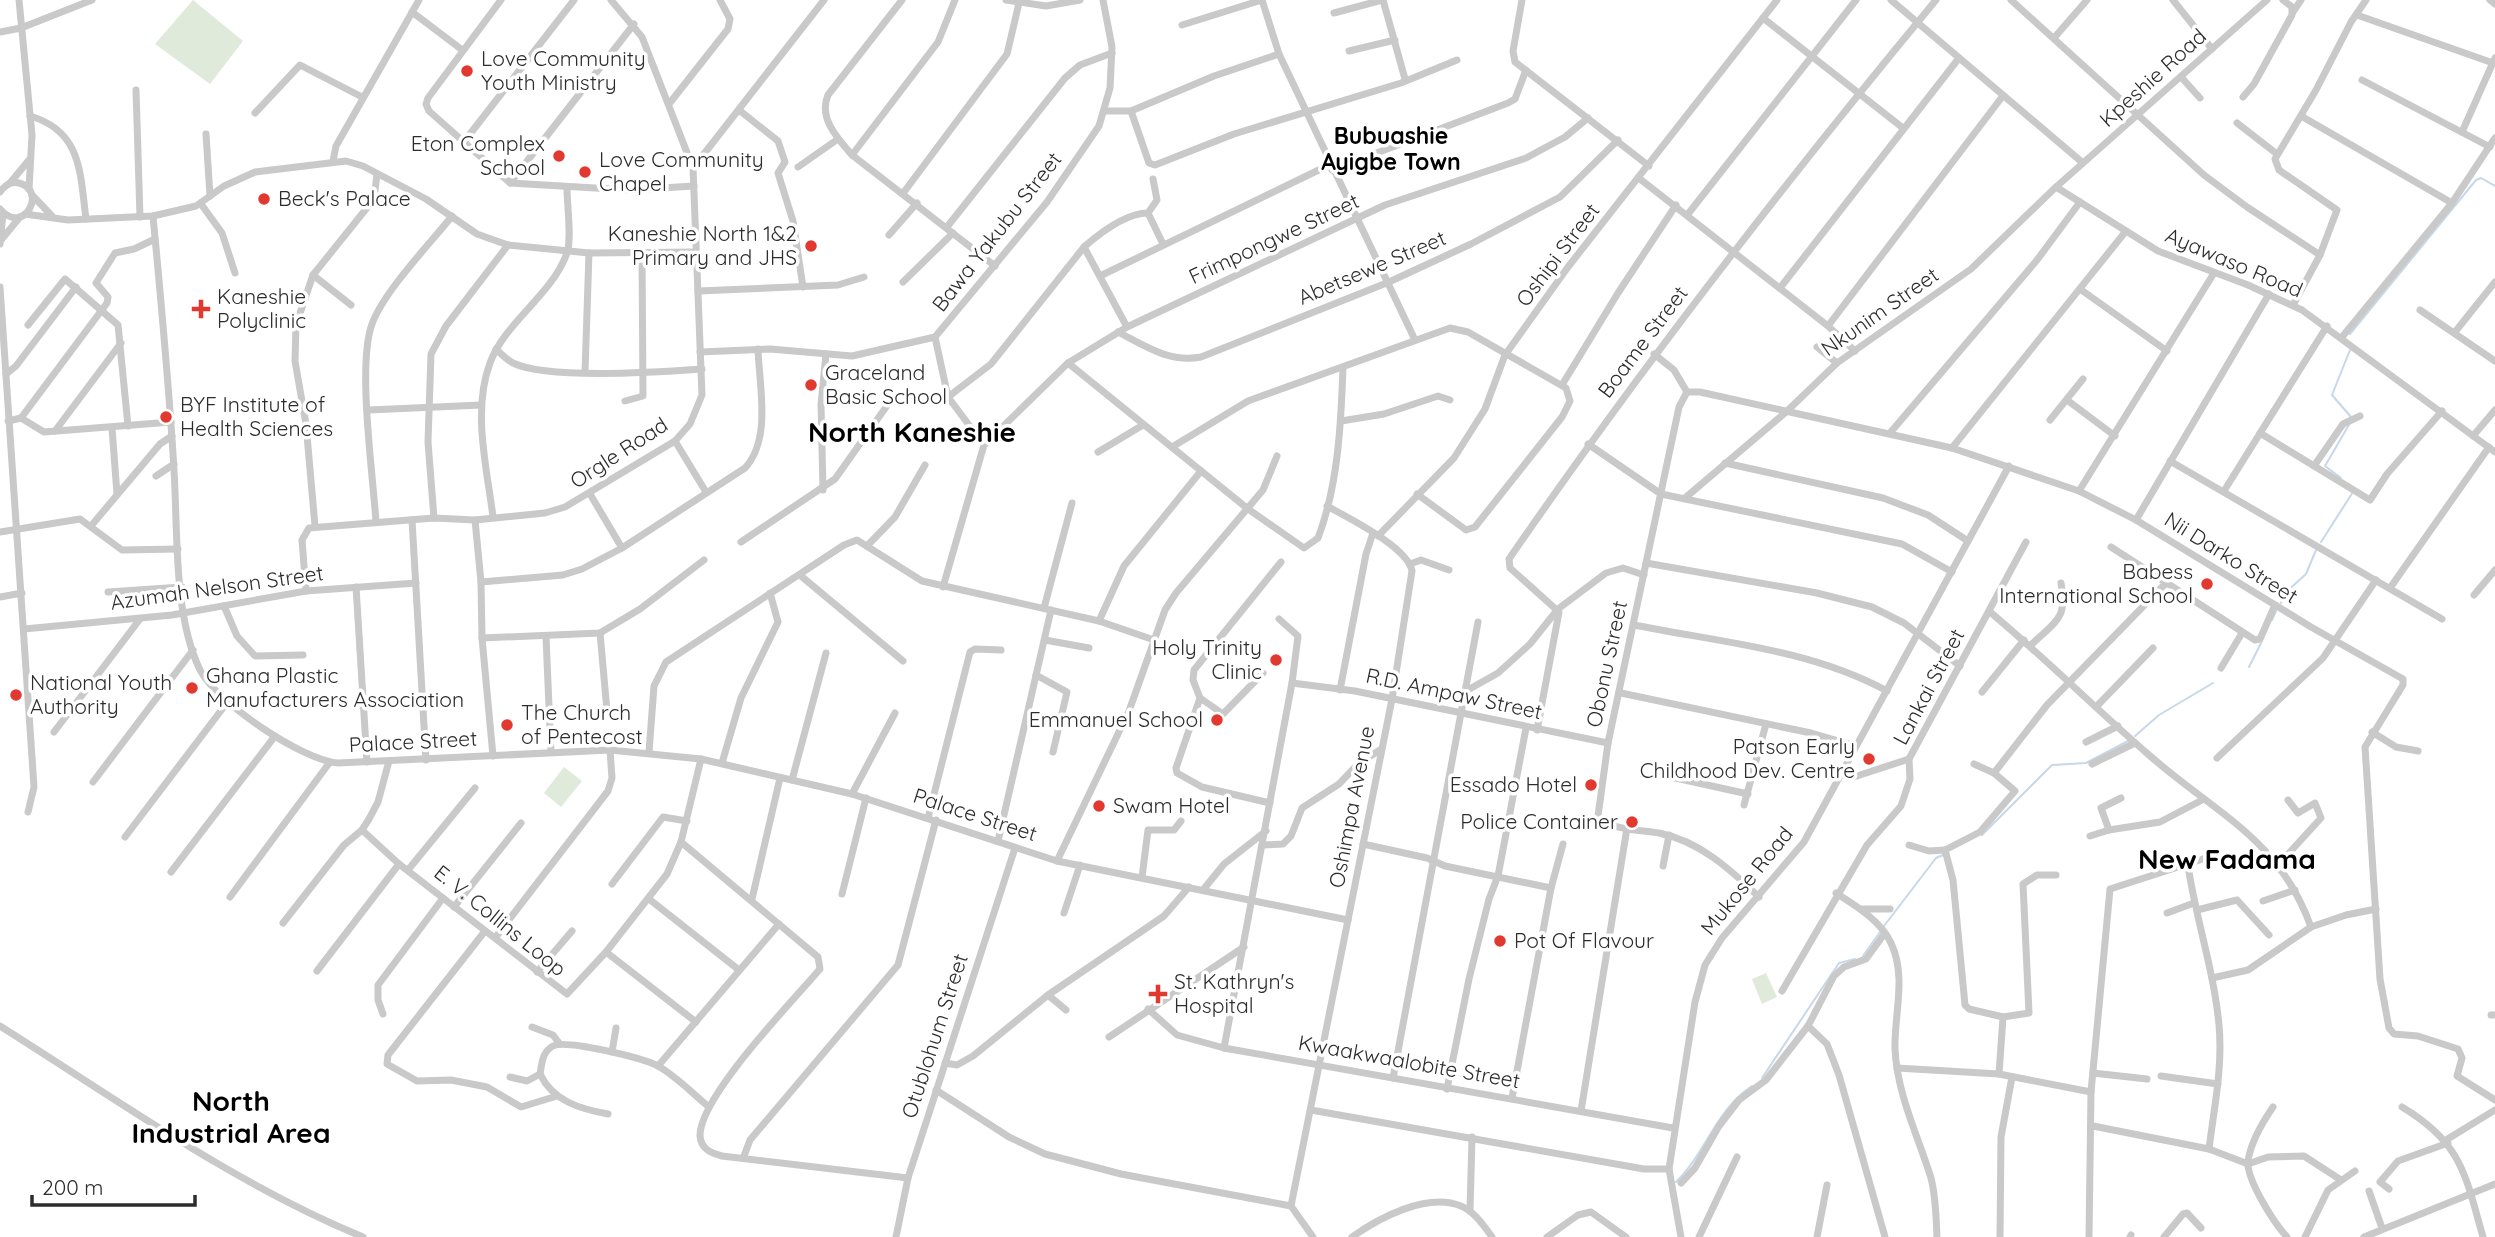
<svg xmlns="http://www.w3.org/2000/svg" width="2495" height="1237" font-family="Quicksand,sans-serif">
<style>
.green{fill:#e0eada}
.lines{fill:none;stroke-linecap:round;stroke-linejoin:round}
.stream{stroke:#c6d8ea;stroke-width:2}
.minor{stroke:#c9c9c9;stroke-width:7}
.poi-dot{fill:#e13930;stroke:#fff;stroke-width:2.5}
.labels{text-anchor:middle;stroke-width:7;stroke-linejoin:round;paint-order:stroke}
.poi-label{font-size:21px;fill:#2c2c2c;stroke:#fff;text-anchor:start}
.street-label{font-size:21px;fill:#2c2c2c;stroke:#fff}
.neighbourhood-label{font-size:23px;font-weight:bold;fill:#000;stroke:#fff}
.district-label{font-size:28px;font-weight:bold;fill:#000;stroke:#fff}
</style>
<rect width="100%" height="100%" fill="#fff"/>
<g class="green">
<polygon points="193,0 243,41 210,84 155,44"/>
<polygon points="564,767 582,781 561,807 544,793"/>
<polygon points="1766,973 1777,997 1762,1004 1752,979"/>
</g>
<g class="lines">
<g class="stream">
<polyline points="2350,334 2476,180 2481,178 2495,186"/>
<polyline points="2350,350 2332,395 2351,417"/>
<polyline points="2341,478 2325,466 2350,423"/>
<polyline points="2321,542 2353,492"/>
<polyline points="2281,603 2285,593 2306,574 2316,550"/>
<polyline points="2272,620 2276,611"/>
<polyline points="2249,667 2262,641"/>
<polyline points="2135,736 2159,715 2213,683"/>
<polyline points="1982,835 2052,765 2086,763 2128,741"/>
<polyline points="1884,926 1936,858 1943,855"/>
<polyline points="1863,956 1880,932"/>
<polyline points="1762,1078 1839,963 1855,959"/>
<path d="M1676,1182C1706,1153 1716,1109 1752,1086"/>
</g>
<g class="minor">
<polyline points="19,0 32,135 29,189"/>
<polyline points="501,0 428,98 426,104 429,111 510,183 629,190 694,186"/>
<path d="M902,0L828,95C818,118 838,139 852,155L995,266"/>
<polyline points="1006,0 1046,6 1080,0"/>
<polyline points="1262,0 1279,54"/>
<polyline points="1383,0 1405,79"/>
<polyline points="1522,0 1513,51 1515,62 1649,166"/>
<polyline points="1891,0 2083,163"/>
<polyline points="2011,0 2204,175 2247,207 2320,255"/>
<polyline points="2173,0 2212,49"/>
<polyline points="2490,0 2495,4"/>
<polyline points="412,12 461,49"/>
<polyline points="2293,12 2301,0"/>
<polyline points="1334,13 1382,0"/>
<polyline points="2357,15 2493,63"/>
<polyline points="1763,18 1903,128"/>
<polyline points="1182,25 1262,0"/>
<polyline points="0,32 21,28 92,0"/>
<polyline points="2054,38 2087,0"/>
<polyline points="1349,51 1395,40"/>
<polyline points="2181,77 2200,98"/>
<polyline points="2362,80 2490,147"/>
<polyline points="136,90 140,217"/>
<polyline points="2243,97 2254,84 2292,15 2292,7 2283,0"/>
<polyline points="669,104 728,29 730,19 720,0"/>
<polyline points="739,110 778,141 785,162 778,173 793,221 803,287"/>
<polyline points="1105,111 1131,111 1214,76 1279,54 1415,340"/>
<polyline points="1131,111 1149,163 1155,165 1234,134 1401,83 1457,60"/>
<polyline points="255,113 300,65 362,97"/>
<path d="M30,116C82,131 80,173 86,219"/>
<polyline points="2301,116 2452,203"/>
<polyline points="2237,123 2277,154"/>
<polyline points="2462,132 2495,58"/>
<polyline points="206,134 210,196"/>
<polyline points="463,143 574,0"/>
<polyline points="852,155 938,42 955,0"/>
<polyline points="333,161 336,146 419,0"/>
<polyline points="798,167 838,139"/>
<polyline points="693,168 824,0"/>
<polyline points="1332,170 1508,103 1515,99 1526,70"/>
<polyline points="1640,179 1828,326 1855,351"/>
<polyline points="10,183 29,160"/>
<polyline points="510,183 634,24"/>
<polyline points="2056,187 2158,251 2248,285 2302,310 2495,452"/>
<path d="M0,192C5,185 11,181 19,183C48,190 24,237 0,209"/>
<polyline points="904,192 1007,54 1019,3"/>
<polyline points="32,195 52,216"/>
<polyline points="201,204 222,233 235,273"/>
<polyline points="1148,213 1157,200 1153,179"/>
<polyline points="25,214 68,220 153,216 196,206 224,186 255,172 346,161 363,166 426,199 477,234 508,245 589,253 696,252"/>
<polyline points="1688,214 1856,0"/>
<path d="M153,216C161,300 169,385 174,470C178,532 173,614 200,670C217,703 302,760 338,763L610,750L701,759L852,794L1057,861L1348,920"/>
<polyline points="947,227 1065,78 1080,65 1112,53"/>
<polyline points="889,235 917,203"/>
<polyline points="1,240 20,217"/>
<polyline points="0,244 3,213"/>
<polyline points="1084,247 1127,327"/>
<polyline points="313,275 351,305"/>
<polyline points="1100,276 1329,165"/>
<polyline points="903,282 953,233"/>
<polyline points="0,287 34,787 28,812"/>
<polyline points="1780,288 1959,58"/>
<polyline points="2080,289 2167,351"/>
<polyline points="698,291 838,285 864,277"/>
<polyline points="2293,305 2320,255 2337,210 2279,170 2275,159 2316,90 2351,22 2366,0"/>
<polyline points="2420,310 2495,361"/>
<polyline points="28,325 65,279 118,325 128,426"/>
<polyline points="1828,326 2002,97"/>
<path d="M1118,332C1145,346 1169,363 1201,357L1389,282L1471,244L1560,197L1618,140"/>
<polyline points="2455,332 2495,282"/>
<polyline points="935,337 948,397 984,445"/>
<polyline points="2342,337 2452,203 2495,138"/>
<polyline points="1817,347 1837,363"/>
<path d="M496,349C501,354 507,360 513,363C548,380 661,372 702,369"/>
<polyline points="700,352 770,349 852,356 935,337 1047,202 1099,126 1110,88 1112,47 1103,0"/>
<polyline points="1654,354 1674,370 1687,392"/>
<path d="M1068,363L1248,509L1304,548L1318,538C1338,486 1341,424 1343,368"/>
<polyline points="585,372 589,253"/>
<polyline points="6,374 16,366 76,287"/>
<polyline points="1562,385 1618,293 1676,205"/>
<polyline points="1687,392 1700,392 1952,448 2079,491 2136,520 2311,627 2403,679 2403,685 2365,747 2380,979 2389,1028 2394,1034 2418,1036 2458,1049 2462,1058 2457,1076 2495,1100"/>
<path d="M1687,392L1679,407L1608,743L1598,816C1609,830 1641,830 1659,833C1699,841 1730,869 1759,897"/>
<path d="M948,397L991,364L1084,247C1100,233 1126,213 1148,213L1163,244"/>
<polyline points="2067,400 2115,436"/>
<polyline points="625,401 643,396 642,254"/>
<polyline points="369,410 481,405"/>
<polyline points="21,418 107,303 108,297 96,283 115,253 134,249 155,239"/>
<polyline points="2050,420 2083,379"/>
<polyline points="8,421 21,418 44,432 171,422"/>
<polyline points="1341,421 1384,414 1438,396 1450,400"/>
<polyline points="112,428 117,494"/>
<polyline points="55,431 121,343"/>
<polyline points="1890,433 2037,260 2080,202"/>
<polyline points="2260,433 2370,500 2387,474 2442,411"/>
<polyline points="2473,436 2495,410"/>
<polyline points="675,441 706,492"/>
<polyline points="1588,444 1661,494 1902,544 1952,572"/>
<polyline points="1172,447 1248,401 1450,328 1468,332 1566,388 1570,401 1562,417 1475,527 1466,530 1417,494"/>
<polyline points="1952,448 2126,231"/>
<polyline points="1098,452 1143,425"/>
<polyline points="2170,461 2442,619"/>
<polyline points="1725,463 1883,498 1928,515 1968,541"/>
<polyline points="2314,466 2343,424 2360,416"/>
<polyline points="156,476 174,464"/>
<polyline points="823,490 821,404 826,354"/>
<polyline points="2079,491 2214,273"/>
<polyline points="2224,491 2327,326"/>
<polyline points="590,494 622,548"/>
<polyline points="1685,498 1786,412 1837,363 1971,269 2056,187 2267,0"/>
<path d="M493,517C487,468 472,411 490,363C505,322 552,295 567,253C572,239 567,205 567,189"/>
<polyline points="434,518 428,442 431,354 446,326 508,245"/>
<polyline points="412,520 426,760"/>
<polyline points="475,520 481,582 482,638 493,756"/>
<polyline points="2136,520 2269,294"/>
<path d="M376,522C373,474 357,365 372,324C384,291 430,244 452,216"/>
<polyline points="91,526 160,444 172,436"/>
<polyline points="315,526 306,424 295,361 296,325 313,275 374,199 377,174"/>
<polyline points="0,532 80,519 122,550 178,549"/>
<polyline points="1378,536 1454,458 1485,409 1505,355 1568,267 1777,0"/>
<polyline points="741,542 835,479 891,400"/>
<polyline points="867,546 895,517 925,465"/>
<polyline points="2111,547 2255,640 2260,639 2275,605"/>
<polyline points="1646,563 1817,593 1872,607 1904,623 1960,666"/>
<polyline points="1410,564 1421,560 1449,570"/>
<polyline points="801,576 903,661"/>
<path d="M481,582L563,575L582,569L622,548L745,468C772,439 759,385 758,349"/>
<polyline points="356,587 367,762"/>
<polyline points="943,587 984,445 1068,363 1127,327 1385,205 1526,158 1565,137 1588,118"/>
<polyline points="2390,588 2489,447"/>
<polyline points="306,591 302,540 309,528 434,518 475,520 545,513 565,507 675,441 690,424 702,395 693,168 642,37 611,0"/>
<polyline points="108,592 182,587"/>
<polyline points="2474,595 2495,570"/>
<polyline points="0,597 22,593"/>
<polyline points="224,606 237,636 255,656 303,655"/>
<polyline points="1044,608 1072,503"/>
<path d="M1990,612C2045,658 2095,708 2149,755C2216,814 2279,838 2311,927"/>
<polyline points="1099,621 1124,566 1201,471"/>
<path d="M1634,625C1719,642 1810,649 1887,691"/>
<polyline points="24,629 172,615 306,591 416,583"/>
<polyline points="600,633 607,711"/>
<polyline points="546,637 551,752"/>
<polyline points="482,638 600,633 640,609 704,560"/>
<polyline points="1045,640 1089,648"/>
<path d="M2030,646C2055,621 2068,620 2061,583"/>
<polyline points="2221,668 2242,633"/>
<polyline points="1036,675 1067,692 1053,752"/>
<polyline points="1292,683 1355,691 1608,743"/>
<polyline points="1340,690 1366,554 1373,533"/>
<polyline points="1466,691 1498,673 1530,644 1558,609 1606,573 1623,568 1644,575"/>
<polyline points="1982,692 2024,640"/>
<polyline points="1621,693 1811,733 1856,746"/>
<polyline points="1200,698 1223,714 1263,673"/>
<polyline points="2097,706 2153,648"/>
<path d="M1537,730L1559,612L1510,568L1509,559C1642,366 1786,181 1936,0"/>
<polyline points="54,732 140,619"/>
<polyline points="2372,732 2396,747 2418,751"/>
<polyline points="2086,742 2118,726"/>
<polyline points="649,752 654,686 666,662 844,545 857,540 922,581 1099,621 1154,640"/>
<polyline points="2217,758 2323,658 2376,580"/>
<polyline points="722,763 741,698 778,622 770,593"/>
<polyline points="1974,764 1994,773 2015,791 1980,832 1945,850 1953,880 1965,1005 1969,1009 2003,1017 2029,1013 2023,884 2037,875 2056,875"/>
<polyline points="2092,764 2135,743"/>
<polyline points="1994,773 2047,705 2166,583"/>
<polyline points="1840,775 1857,776 1909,759"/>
<polyline points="1671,777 1748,794"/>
<polyline points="792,780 826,653"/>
<polyline points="93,782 193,650"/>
<polyline points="852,794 895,713"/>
<polyline points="1270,803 1202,787 1177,773 1176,768 1200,698 1193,680 1194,670 1281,562"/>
<polyline points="1744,805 1766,724"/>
<polyline points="928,818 970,652 975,649 1001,650"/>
<polyline points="362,830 399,864 567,994 606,952 667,874 681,842 701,759"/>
<polyline points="2109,830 2101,808 2121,798"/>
<polyline points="2090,836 2109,830 2160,822 2204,799"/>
<polyline points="125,837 229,700"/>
<polyline points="998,841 1051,610"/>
<path d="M681,842L818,957L820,969C793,1001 699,1097 700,1136C701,1149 711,1153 722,1156L908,1178"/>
<polyline points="1363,844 1427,858 1445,866 1551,888"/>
<polyline points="1264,845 1283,844 1291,836 1302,808 1339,784 1358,764 1380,750"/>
<polyline points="1909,845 1929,851 1945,850"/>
<polyline points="1057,861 1129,711 1165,610 1176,593 1263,490 1277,456"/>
<polyline points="2279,864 2321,818 2315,803 2298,813 2288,800"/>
<polyline points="1663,866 1669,835"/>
<path d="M2188,866C2196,919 2214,971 2219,1025C2223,1066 2214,1108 2209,1149"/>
<polyline points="408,870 475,788"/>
<polyline points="171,872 275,736"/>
<polyline points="1142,877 1148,830 1174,830 1181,821"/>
<polyline points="612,884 663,817 687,821"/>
<polyline points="1203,890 1224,864 1266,831"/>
<path d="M1836,893C1855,905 1881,921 1891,943C1907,977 1894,1014 1895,1049C1897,1094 1918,1136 1931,1178C1936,1197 1936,1218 1937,1237"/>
<polyline points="842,894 866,798"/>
<polyline points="230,897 330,762"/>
<polyline points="649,899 739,970"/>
<polyline points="752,899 780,778"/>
<polyline points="2263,901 2295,890"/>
<polyline points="454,907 521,823"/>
<polyline points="1862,909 1890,909"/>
<polyline points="2197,910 2237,900 2269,935"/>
<polyline points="1064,913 1080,865"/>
<polyline points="2167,913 2194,903"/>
<polyline points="283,923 344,845 362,830 369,819 378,802 389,761"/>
<polyline points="485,931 388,1055 387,1064 417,1081 451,1080 487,1087 521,1107 557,1096"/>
<polyline points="495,938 608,791 612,778 610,750"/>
<polyline points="606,952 696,1022"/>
<polyline points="317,971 399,864"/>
<polyline points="537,972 572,931"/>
<polyline points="2212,978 2248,970 2311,927 2346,915 2376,909"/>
<polyline points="1782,991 1867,845 1901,806 1910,779 1909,759 2026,542"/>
<polyline points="1048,995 1066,1010"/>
<polyline points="1148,1009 1177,1035 1224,1048 1673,1128"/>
<polyline points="383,1014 378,1000 378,985 443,898"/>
<polyline points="2491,1015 2495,1015"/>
<path d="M0,1026C118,1100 234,1184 363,1237"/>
<polyline points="1808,1026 1827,1044 1839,1075 1885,1237"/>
<polyline points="532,1027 553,1035 559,1043"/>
<polyline points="1109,1037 1244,947"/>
<polyline points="1224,1048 1292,683 1298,636 1279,619"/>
<polyline points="612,1052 616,1028"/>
<polyline points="945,1063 957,1065 973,1056 1048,995 1164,916 1189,887"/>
<polyline points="658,1066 779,924"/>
<polyline points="1897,1068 1999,1074 2091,1092"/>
<polyline points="2093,1073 2147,1079"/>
<polyline points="1999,1074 2003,1017"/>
<polyline points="2161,1076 2218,1084"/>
<polyline points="510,1077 527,1081 540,1074"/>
<polyline points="1393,1078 1478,622"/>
<polyline points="1447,1089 1469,979 1489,899 1498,876 1526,728"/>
<polyline points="936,1090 1009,1137 1045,1154 1121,1174 1291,1206"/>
<polyline points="1512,1098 1551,888 1563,844"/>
<path d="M2273,1107C2262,1123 2251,1141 2248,1161C2246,1179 2274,1223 2287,1237"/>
<path d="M2402,1107C2462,1143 2465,1174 2483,1237"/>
<polyline points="1311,1110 1644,1169 1669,1169"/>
<polyline points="1581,1111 1627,828"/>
<path d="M608,1114C580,1109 553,1101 540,1074C542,1063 542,1052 553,1046C565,1039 644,1058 658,1066C676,1076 693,1094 709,1107"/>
<polyline points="2093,1126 2209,1149 2248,1164 2268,1157 2304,1156 2341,1180"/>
<polyline points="2446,1140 2495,1110"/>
<polyline points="744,1156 750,1140 898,965 936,820"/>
<polyline points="1681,1183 1695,1168 1719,1126 1739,1100 1766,1080 1808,1026 1834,976 1844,967 1866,959 1885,933"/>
<polyline points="2389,1189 2380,1182 2398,1161 2448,1143"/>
<polyline points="2369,1191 2382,1228"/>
<polyline points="1470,1211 1472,1137"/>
<polyline points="896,1237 908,1178 1015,848"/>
<path d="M1313,1237L1291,1206L1392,699L1412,571C1408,547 1348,518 1327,506"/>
<path d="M1352,1237C1379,1218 1427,1192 1461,1206C1474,1211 1484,1226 1492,1237"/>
<polyline points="1547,1237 1578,1215 1591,1212 1626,1237"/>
<polyline points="1681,1237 1669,1169 1695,1002 1705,965 1722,938 1804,842 2009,466"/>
<polyline points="1699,1237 1737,1157"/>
<polyline points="1817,1237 1827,1185"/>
<polyline points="2000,1237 2001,1137 2012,1077"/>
<polyline points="2089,1237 2091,1092 2110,889 2209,857"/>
<polyline points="2130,1237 2131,1235"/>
<polyline points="2164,1237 2183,1214 2187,1213 2201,1228"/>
<polyline points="2305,1237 2328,1190 2355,1171"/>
<polyline points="2364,1237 2495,1184"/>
</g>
</g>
<g class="poi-dot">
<circle cx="467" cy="71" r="7"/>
<circle cx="559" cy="156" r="7"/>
<circle cx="585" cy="172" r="7"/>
<circle cx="264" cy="199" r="7"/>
<circle cx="811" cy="246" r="7"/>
<path d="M197.5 298.5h7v7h7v7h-7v7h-7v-7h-7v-7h7z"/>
<circle cx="811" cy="385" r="7"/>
<circle cx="166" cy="417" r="7"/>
<circle cx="2207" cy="584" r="7"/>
<circle cx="1276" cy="660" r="7"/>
<circle cx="192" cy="688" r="7"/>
<circle cx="16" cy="695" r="7"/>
<circle cx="1217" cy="720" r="7"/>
<circle cx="507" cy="725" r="7"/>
<circle cx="1869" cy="759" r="7"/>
<circle cx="1591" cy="785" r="7"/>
<circle cx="1099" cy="806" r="7"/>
<circle cx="1632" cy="822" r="7"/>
<circle cx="1500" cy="941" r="7"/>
<path d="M1154.5 983.5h7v7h7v7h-7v7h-7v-7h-7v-7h7z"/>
</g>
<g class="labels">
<g class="poi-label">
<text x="481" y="66">Love Community<tspan x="481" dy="24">Youth Ministry</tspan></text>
<text x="545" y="151" text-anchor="end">Eton Complex<tspan x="545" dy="24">School</tspan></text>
<text x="599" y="167">Love Community<tspan x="599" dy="24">Chapel</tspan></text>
<text x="278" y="206">Beck's Palace</text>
<text x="797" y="241" text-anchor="end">Kaneshie North 1&amp;2<tspan x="797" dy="24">Primary and JHS</tspan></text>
<text x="217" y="304">Kaneshie<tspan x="217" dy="24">Polyclinic</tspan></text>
<text x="825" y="380">Graceland<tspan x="825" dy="24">Basic School</tspan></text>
<text x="180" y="412">BYF Institute of<tspan x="180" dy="24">Health Sciences</tspan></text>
<text x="2193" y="579" text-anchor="end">Babess<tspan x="2193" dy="24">International School</tspan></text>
<text x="1262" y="655" text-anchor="end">Holy Trinity<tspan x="1262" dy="24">Clinic</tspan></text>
<text x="206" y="683">Ghana Plastic<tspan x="206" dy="24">Manufacturers Association</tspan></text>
<text x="30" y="690">National Youth<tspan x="30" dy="24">Authority</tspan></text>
<text x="521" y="720">The Church<tspan x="521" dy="24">of Pentecost</tspan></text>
<text x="1203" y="727" text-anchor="end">Emmanuel School</text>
<text x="1855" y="754" text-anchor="end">Patson Early<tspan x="1855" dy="24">Childhood Dev. Centre</tspan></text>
<text x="1577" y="792" text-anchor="end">Essado Hotel</text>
<text x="1113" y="813">Swam Hotel</text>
<text x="1618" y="829" text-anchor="end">Police Container</text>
<text x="1514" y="948">Pot Of Flavour</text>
<text x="1174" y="989">St. Kathryn's<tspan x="1174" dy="24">Hospital</tspan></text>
</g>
<g class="street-label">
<text transform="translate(2153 78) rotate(-42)" y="7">Kpeshie Road</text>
<text transform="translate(997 232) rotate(-52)" y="7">Bawa Yakubu Street</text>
<text transform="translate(1274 239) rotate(-25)" y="7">Frimpongwe Street</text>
<text transform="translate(1558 255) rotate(-53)" y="7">Oshipi Street</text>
<text transform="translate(2234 263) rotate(23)" y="7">Ayawaso Road</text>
<text transform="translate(1372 268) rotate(-23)" y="7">Abetsewe Street</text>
<text transform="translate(1880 312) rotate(-35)" y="7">Nkunim Street</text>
<text transform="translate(1643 342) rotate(-53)" y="7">Boame Street</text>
<text transform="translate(619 453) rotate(-33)" y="7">Orgle Road</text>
<text transform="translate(2231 558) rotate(32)" y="7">Nii Darko Street</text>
<text transform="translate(217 588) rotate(-8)" y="7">Azumah Nelson Street</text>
<text transform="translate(1607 664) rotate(-78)" y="7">Obonu Street</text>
<text transform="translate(1929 687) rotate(-62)" y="7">Lankai Street</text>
<text transform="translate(1454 694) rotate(12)" y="7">R.D. Ampaw Street</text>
<text transform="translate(413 742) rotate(-3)" y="7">Palace Street</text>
<text transform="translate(1352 807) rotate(-79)" y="7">Oshimpa Avenue</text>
<text transform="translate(975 815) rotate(18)" y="7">Palace Street</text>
<text transform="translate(1747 881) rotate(-51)" y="7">Mukose Road</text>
<text transform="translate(500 921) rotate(39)" y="7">E. V. Collins Loop</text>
<text transform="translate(935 1036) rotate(-72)" y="7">Otublohum Street</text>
<text transform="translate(1409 1062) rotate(10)" y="7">Kwaakwaalobite Street</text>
</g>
<g class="neighbourhood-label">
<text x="1391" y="144">Bubuashie<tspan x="1391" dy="26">Ayigbe Town</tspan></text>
</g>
<g class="district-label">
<text x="912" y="442">North Kaneshie</text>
<text x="2227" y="869">New Fadama</text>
<text x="231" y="1111">North<tspan x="231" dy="32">Industrial Area</tspan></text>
</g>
</g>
<path d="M32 1195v10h163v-10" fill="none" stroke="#2c2c2c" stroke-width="3.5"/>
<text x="42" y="1195" font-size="21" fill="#2c2c2c" stroke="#ffffff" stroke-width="5" paint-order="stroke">200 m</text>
</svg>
